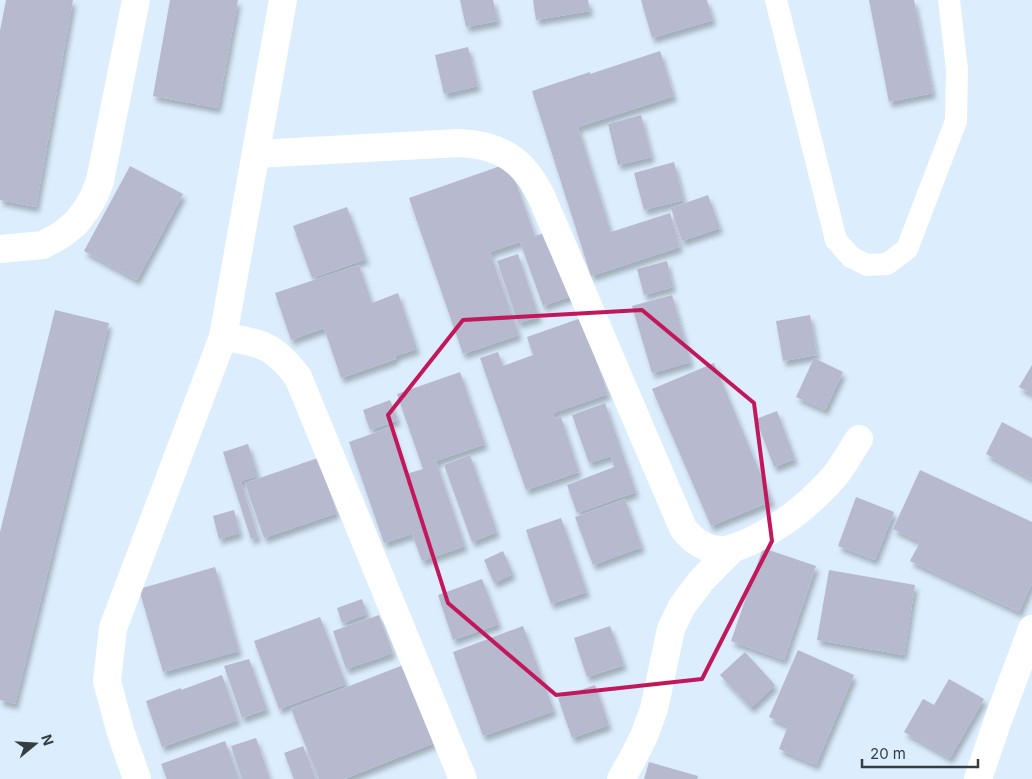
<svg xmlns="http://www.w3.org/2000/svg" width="1032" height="779" font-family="Inter,sans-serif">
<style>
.building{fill:#b7b9ce;filter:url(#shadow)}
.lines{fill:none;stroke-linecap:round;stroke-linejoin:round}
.service{stroke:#fff;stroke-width:22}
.minor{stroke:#fff;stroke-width:28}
.secondary{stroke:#fff;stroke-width:28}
.marked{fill:none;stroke:#c2185b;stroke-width:4;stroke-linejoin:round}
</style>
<defs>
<filter id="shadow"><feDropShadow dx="3" dy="5.5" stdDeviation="2.5" flood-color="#0004"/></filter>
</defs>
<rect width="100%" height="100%" fill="#dcedfd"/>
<g class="building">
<polygon points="6,0 73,0 36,207 0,200 0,31"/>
<polygon points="170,0 238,0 218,108 153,96"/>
<polygon points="460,0 493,0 498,21 466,27"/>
<polygon points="533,0 588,0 590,11 536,20"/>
<polygon points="641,0 707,0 713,20 652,38"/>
<polygon points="869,0 914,0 933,93 889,102"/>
<polygon points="468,47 478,86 444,94 435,55"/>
<polygon points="660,51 674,96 578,127 611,232 670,213 680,247 591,276 532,91 590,72 590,74"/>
<polygon points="641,115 652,157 618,165 608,124"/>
<polygon points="674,162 684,200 644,210 634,173"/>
<polygon points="509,163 535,236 554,230 577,294 543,306 520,242 490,252 519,335 463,354 409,198"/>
<polygon points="130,166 183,194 137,280 84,251"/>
<polygon points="708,195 720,228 682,241 671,208"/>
<polygon points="347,207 366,259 312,278 293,226"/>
<polygon points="518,254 539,317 518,323 497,261"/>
<polygon points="667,261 673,287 644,295 637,269"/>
<polygon points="359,265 372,303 398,293 417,349 395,356 396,359 341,378 324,328 291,340 275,293"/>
<polygon points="672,295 691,362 652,373 632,306"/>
<polygon points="55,310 109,323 15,704 0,700 0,532"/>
<polygon points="810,315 817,355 783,361 776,321"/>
<polygon points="581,318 608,394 553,413 555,419 561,417 579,472 526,490 480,358 498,352 503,366 533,355 527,337"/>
<polygon points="814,358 843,372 825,410 796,397"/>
<polygon points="714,363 772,501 711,526 652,389"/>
<polygon points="1032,365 1032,394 1019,387"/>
<polygon points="460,372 485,444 436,461 465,546 422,561 412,534 384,543 349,442 391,427 406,474 423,469 397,394"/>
<polygon points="390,400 398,420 370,430 363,410"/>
<polygon points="605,403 636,492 577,513 567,485 614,467 611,456 589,463 572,415"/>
<polygon points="777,411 795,459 774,467 756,419"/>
<polygon points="1002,422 1032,438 1032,479 986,454"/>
<polygon points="248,444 258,476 241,481 258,537 251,539 223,452"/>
<polygon points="470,455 497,532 472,542 444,465"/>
<polygon points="318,458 337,513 264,538 245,483"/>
<polygon points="920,470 1032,522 1032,583 1019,612 910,561 920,542 893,529"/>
<polygon points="856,497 894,512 875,560 838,546"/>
<polygon points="625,499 642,547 593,565 575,517"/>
<polygon points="234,510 240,533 219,539 213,516"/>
<polygon points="561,518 587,592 551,604 526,530"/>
<polygon points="763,548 816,566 784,660 731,641"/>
<polygon points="503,551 513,574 494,583 484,560"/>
<polygon points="215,567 239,651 163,672 139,589"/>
<polygon points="829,570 915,585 904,655 817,640"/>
<polygon points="482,579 499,624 453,640 438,595"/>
<polygon points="362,599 367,614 342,623 337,608"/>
<polygon points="379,615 393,653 346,669 333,631"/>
<polygon points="320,617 346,684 279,709 254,641"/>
<polygon points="523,626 554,711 483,736 453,652"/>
<polygon points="610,626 624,665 587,677 574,638"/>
<polygon points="798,650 854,675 816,765 779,749 788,726 769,717"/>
<polygon points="745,652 775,685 751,708 720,675"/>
<polygon points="249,659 267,709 242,718 224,666"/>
<polygon points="403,665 434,743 344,779 319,779 291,709"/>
<polygon points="222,675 238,720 162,747 146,701 181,688 181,690"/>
<polygon points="949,679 984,699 950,758 904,732 923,699 934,705"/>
<polygon points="595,685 609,725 572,738 558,698"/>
<polygon points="256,738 270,779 242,779 231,746"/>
<polygon points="225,741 239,779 167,779 161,764"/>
<polygon points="303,746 316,779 294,779 284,753"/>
<polygon points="649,762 698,776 697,779 644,779"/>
</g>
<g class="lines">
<polyline class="service" points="776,0 836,240 851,257 867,265 887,264 907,249 956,121 957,69 949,0"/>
<g class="minor">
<path d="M256,154L459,143C501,145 524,160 542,198L683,528C693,541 705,550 722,550C732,550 741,545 751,541C782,526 810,504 833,478C843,467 850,452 859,439"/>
<polyline points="0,249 43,245 61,235 76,223 86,210 94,196 100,181 136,0"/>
<path d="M223,337C235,339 247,340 258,344C275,349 287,363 298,377L463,779"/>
<polyline points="137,779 120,730 107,681 113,628 223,337 283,0"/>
<polyline points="621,779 632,760 644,736 654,709 671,629 682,606 701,581 733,548"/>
</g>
<polyline class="secondary" points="978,779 997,723 1032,629"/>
</g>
<path class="marked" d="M642,310L754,403L772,541L702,679L556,695L448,603L388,415L463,320Z"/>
<g transform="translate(35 744) rotate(72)" stroke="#dcedfd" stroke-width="4" paint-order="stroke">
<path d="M0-4L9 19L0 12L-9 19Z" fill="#353c42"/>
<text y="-8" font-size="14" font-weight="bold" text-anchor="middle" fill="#353c42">N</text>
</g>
<path d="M862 759v8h116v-8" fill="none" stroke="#353c42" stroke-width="2.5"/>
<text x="870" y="759" font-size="15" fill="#353c42" stroke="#dcedfd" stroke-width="4" paint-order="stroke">20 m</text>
</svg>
